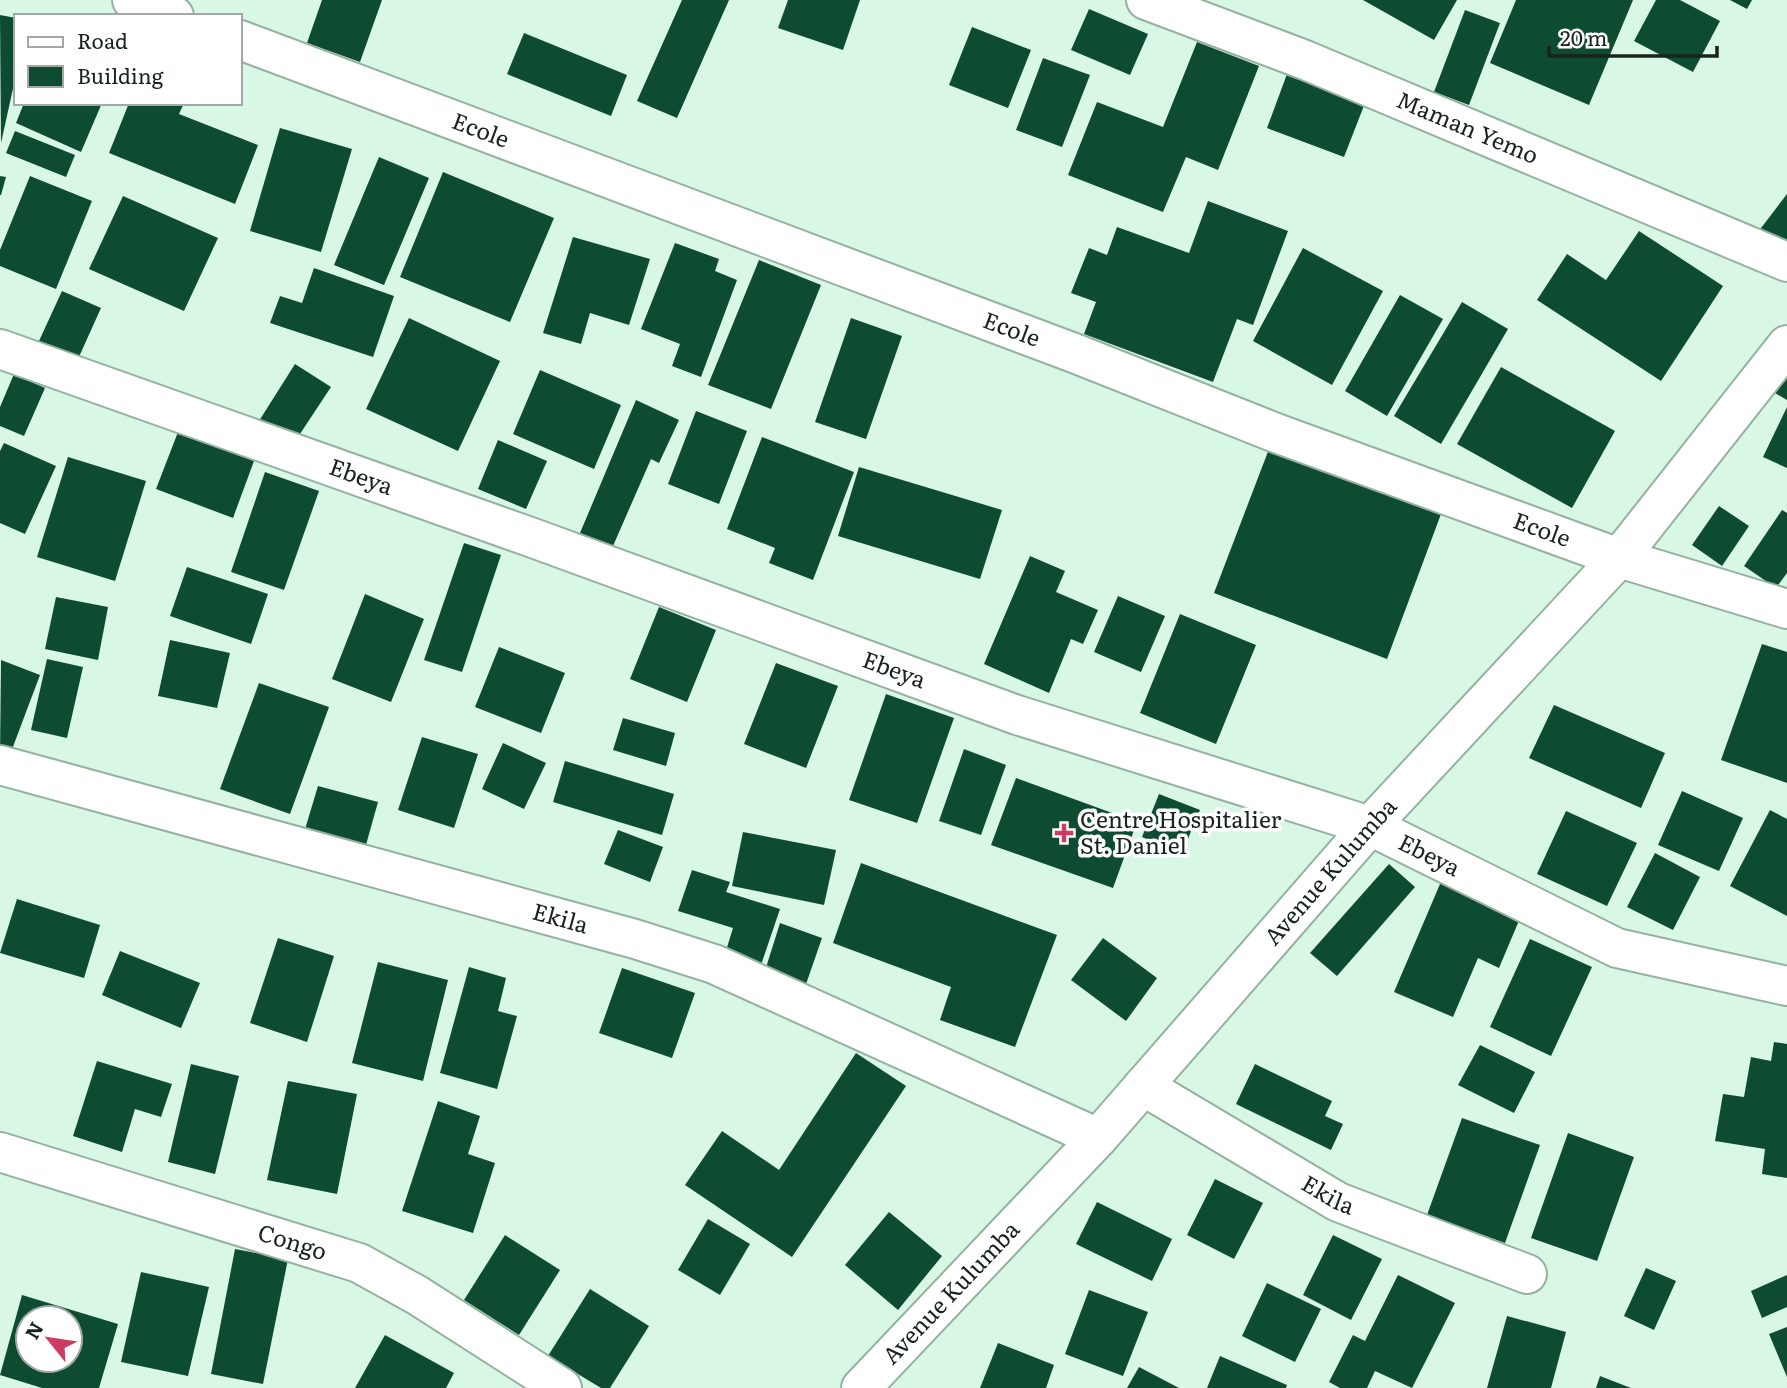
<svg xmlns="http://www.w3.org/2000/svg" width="1787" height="1388" font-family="Literata,serif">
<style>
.building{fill:#0e4c32;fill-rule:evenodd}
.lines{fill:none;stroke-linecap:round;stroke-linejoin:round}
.minor-casing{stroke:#95b1a1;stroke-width:42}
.minor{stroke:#fff;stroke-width:38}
.poi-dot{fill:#cb3c60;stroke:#fff;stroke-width:2.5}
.labels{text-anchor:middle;stroke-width:7;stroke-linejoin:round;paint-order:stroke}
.street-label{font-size:23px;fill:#18231d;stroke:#fff}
.poi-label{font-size:23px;fill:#18231d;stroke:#fff;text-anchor:start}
</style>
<rect width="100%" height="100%" fill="#d8f7e5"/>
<g class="building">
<polygon points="322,0 382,0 360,62 307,43"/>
<polygon points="682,0 729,0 677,118 637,101"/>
<polygon points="788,0 860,0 843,50 778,28"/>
<polygon points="1363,0 1457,0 1434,40"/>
<polygon points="1516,0 1633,0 1589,105 1490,63"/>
<polygon points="1656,0 1680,0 1720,21 1693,72 1634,41"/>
<polygon points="1730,0 1752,0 1747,9"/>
<polygon points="1089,9 1148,34 1130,75 1071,50"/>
<polygon points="1465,10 1500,23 1469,105 1434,92"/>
<polygon points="0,15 16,18 16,75 1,143"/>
<polygon points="972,27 1031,50 1008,108 949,85"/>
<polygon points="524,33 627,75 611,116 507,74"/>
<polygon points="1197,42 1259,66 1218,170 1186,157 1163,212 1068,175 1097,102 1163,127"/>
<polygon points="1043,58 1090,75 1062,147 1016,130"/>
<polygon points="1287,74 1365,103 1344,157 1267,128"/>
<polygon points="24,103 102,103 81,152 16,123"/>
<polygon points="129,103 184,103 179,114 258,145 235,204 109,153"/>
<polygon points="280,128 352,149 321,252 250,231"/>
<polygon points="15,131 75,155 66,177 6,153"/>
<polygon points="379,157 429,178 384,285 334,265"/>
<polygon points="443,172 554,218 510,322 400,277"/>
<polygon points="0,176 6,177 1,195 0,195"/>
<polygon points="30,176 92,201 56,289 0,266 0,250"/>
<polygon points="1787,194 1787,254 1758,232"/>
<polygon points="123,196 218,238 184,311 89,269"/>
<polygon points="1208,201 1288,231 1253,325 1237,319 1213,382 1084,334 1096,302 1071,293 1089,248 1107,255 1117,227 1189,253"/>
<polygon points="1639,231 1723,286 1661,381 1537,300 1567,254 1606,280"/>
<polygon points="573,237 650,259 629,325 590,313 581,344 543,333"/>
<polygon points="675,243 719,259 715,271 737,280 701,377 672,366 680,344 641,329"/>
<polygon points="1303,248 1383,291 1332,385 1253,341"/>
<polygon points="759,260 821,285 771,409 708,385"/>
<polygon points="314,268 394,296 373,357 270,323 280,296 302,303"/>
<polygon points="62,291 101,308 78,359 39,341"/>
<polygon points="1400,295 1443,319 1387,416 1345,391"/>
<polygon points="1462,302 1508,329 1441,444 1394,416"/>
<polygon points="409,318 500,361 458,451 366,409"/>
<polygon points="851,318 902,336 866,439 815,422"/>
<polygon points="295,364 331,387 294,443 259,421"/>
<polygon points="1501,367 1615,431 1572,508 1457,444"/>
<polygon points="1787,369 1787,400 1775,393"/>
<polygon points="540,370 621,405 594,469 513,434"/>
<polygon points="14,374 45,388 24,436 0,426 0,407"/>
<polygon points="636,400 679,420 659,463 651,459 613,546 580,533"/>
<polygon points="1787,407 1787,468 1763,457"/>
<polygon points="696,411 747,431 719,504 668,484"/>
<polygon points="178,432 254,461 233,518 156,489"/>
<polygon points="762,437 854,472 813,580 769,563 775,548 727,529"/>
<polygon points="498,440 547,461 526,509 478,489"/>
<polygon points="4,443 56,466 25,534 0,523 0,451"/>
<polygon points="1269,449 1441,514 1387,659 1214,593"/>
<polygon points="68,457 146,481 115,581 37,557"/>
<polygon points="859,467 1002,510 980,579 838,536"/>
<polygon points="265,472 319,491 284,590 231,572"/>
<polygon points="1719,506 1749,526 1722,566 1692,545"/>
<polygon points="1782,510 1787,513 1787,573 1776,588 1744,566"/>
<polygon points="464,543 501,555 462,672 424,660"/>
<polygon points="1030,556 1065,571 1056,592 1098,610 1083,644 1071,639 1049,693 984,664"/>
<polygon points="187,567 268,594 251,644 170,616"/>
<polygon points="365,594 424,619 391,702 332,679"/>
<polygon points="1118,596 1165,616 1141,672 1094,652"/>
<polygon points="56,597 108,607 98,660 45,649"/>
<polygon points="659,607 716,630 687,702 630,679"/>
<polygon points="1180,614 1256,645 1216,744 1140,713"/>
<polygon points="170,640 230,653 217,708 158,696"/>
<polygon points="1762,644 1787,652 1787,783 1721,760"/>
<polygon points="499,647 565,673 541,733 475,707"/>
<polygon points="47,659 83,667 67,738 31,730"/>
<polygon points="1,660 40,675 8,760 0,757"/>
<polygon points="776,663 838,686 806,768 744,744"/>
<polygon points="259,683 329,707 290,814 220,789"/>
<polygon points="886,694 954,718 917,823 849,800"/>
<polygon points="1554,705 1665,753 1641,808 1529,758"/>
<polygon points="623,718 675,733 666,766 613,750"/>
<polygon points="422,737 478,754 454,828 398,810"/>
<polygon points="503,743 546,763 524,809 482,789"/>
<polygon points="964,749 1006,765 981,835 939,821"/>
<polygon points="565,761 674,794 662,835 553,802"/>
<polygon points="1016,778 1137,822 1113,888 991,845"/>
<polygon points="318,786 378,802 364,852 303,836"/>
<polygon points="1682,791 1743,818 1719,871 1658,845"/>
<polygon points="1159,794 1200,810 1182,853 1142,837"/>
<polygon points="1770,810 1787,819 1787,916 1730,886"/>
<polygon points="1566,811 1637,843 1607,906 1537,874"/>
<polygon points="618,830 663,847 650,882 604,864"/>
<polygon points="743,832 836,850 824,905 732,886"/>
<polygon points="1655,853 1700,877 1673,930 1627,907"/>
<polygon points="861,863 1057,935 1015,1047 940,1020 951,987 833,943"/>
<polygon points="1389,864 1415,887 1337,976 1310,953"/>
<polygon points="692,870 730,882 726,892 780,909 760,968 724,957 733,928 678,911"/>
<polygon points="1443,877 1523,911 1499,968 1478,958 1453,1017 1394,992"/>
<polygon points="17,899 100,925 84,978 0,953"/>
<polygon points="780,923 822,938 805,987 764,974"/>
<polygon points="278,938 334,956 307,1042 250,1023"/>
<polygon points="1103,938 1157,978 1126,1021 1071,980"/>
<polygon points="1530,939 1592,967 1551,1056 1490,1027"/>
<polygon points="120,951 200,983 181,1028 102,995"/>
<polygon points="378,962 448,980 423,1081 352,1063"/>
<polygon points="469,967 506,978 498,1011 517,1016 497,1089 440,1073"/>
<polygon points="622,968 695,993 672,1058 599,1033"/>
<polygon points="1774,1042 1787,1044 1787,1178 1762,1174 1765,1149 1715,1141 1723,1094 1744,1097 1751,1057 1771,1061"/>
<polygon points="1480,1045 1535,1072 1514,1113 1458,1085"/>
<polygon points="856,1053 906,1086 792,1257 685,1185 722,1131 779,1170"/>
<polygon points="97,1061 172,1084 161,1117 135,1109 122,1152 73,1136"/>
<polygon points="191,1064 239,1076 215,1174 168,1162"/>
<polygon points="1255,1064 1332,1101 1325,1116 1343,1124 1331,1150 1236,1104"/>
<polygon points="288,1081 357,1094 337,1194 267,1180"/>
<polygon points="438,1101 480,1116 468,1154 495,1163 473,1233 402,1211"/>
<polygon points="1462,1118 1540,1145 1505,1243 1427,1215"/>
<polygon points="1568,1133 1634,1157 1597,1261 1531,1238"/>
<polygon points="1215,1179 1263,1203 1234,1259 1187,1235"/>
<polygon points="1097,1202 1172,1239 1152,1281 1076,1244"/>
<polygon points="889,1212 942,1256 898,1310 845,1265"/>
<polygon points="708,1219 750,1244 720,1295 678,1270"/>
<polygon points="505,1235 560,1270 519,1335 464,1300"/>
<polygon points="1333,1235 1382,1259 1351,1320 1303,1295"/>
<polygon points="235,1249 288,1259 263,1384 211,1374"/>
<polygon points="1646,1268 1676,1281 1654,1330 1624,1316"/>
<polygon points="141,1272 209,1287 188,1376 121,1362"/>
<polygon points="1398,1275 1455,1303 1412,1388 1375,1371 1367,1388 1340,1388 1329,1382 1353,1335 1365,1341"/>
<polygon points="1787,1275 1787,1307 1762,1318 1751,1291"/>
<polygon points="1267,1283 1321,1309 1295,1362 1242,1336"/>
<polygon points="590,1289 649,1326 610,1388 601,1388 548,1356"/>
<polygon points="1089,1290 1148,1312 1123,1376 1065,1354"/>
<path d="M22,1295L118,1324L99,1388H42L0,1375ZM28,1318H70V1360H28Z"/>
<polygon points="1507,1316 1566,1332 1551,1388 1487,1388"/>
<polygon points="1787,1327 1787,1377 1769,1334"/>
<polygon points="385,1335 454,1373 446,1388 355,1388"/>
<polygon points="998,1343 1054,1365 1046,1388 980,1388"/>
<polygon points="1220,1356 1287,1385 1286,1388 1207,1388"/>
<polygon points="1139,1367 1179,1388 1127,1388"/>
<polygon points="1600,1376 1631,1388 1596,1388"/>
</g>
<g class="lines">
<g class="minor-casing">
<g id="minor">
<polyline points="132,0 174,16"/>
<path id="s1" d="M1146,0L1305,60L1787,262"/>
<path id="s2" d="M240,40L1074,353L1276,433L1619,558L1787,609"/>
<path id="s3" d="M0,349L533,538L1017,715L1370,826L1617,948L1787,986"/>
<path id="s4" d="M0,765L635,939L714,964L1098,1138"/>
<path id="s5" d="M1143,1086L1338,1202L1527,1274"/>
<path id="s6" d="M0,1152L359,1263L417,1295L562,1388"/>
<path id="s7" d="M861,1388L1098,1138L1370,826L1619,558L1787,345"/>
</g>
</g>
<use href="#minor" class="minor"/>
</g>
<path class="poi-dot" d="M1060.5 822.5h7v7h7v7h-7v7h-7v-7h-7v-7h7z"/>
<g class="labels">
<g class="street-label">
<text dy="8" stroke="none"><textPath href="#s1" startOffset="346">Maman Yemo</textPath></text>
<text dy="8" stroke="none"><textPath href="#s2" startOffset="257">Ecole</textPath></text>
<text dy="8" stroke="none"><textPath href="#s2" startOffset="824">Ecole</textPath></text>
<text dy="8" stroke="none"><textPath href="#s3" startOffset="383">Ebeya</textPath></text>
<text dy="8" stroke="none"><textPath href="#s2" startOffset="1391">Ecole</textPath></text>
<text dy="8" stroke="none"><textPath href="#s3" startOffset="950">Ebeya</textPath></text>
<text dy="8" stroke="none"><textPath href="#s3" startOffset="1517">Ebeya</textPath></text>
<text dy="8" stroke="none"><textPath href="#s7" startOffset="698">Avenue Kulumba</textPath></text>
<text dy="8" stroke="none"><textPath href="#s4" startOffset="581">Ekila</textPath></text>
<text dy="8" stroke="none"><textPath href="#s5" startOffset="215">Ekila</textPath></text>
<text dy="8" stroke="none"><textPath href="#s6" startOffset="306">Congo</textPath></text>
<text dy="8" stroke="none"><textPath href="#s7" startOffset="131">Avenue Kulumba</textPath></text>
</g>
<g class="poi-label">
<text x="1080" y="828">Centre Hospitalier<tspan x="1080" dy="26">St. Daniel</tspan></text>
</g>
</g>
<rect x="14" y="14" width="228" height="91" fill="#ffffff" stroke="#a3a7a5" stroke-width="2"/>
<rect x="28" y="37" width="35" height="10" fill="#ffffff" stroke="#a3a7a5" stroke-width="2"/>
<text x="77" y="49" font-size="21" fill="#18231d">Road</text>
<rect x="28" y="66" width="35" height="21" fill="#0e4c32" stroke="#a3a7a5" stroke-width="2"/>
<text x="77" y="84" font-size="21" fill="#18231d">Building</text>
<g transform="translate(49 1339) rotate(300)"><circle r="33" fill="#ffffff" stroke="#a3a7a5" stroke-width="2"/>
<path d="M0-5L12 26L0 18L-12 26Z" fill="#cb3c60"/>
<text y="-10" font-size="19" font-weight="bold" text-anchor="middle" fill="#18231d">N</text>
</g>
<path d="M1549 46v10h168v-10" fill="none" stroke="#18231d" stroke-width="3.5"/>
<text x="1560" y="46" font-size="21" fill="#18231d" stroke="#ffffff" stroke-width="5" paint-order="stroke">20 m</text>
</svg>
